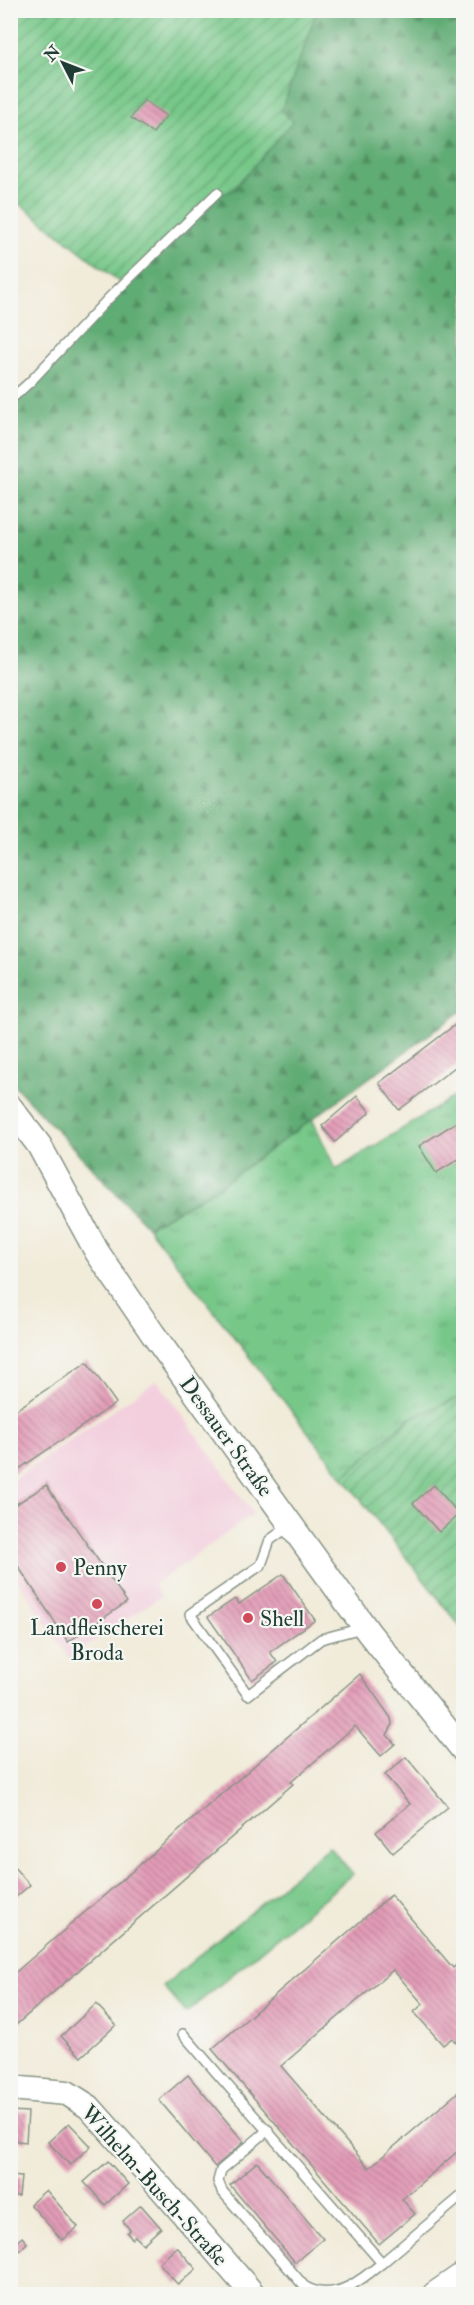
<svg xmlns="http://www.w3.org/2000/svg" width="474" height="2305" font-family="'IM FELL Double Pica',serif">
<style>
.built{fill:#f3cfde}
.grass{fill:url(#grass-tufts);stroke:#4a825e;stroke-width:1.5}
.forest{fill:url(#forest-firs);stroke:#407454;stroke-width:1.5}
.garden{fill:url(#garden-furrows);stroke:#4a825e;stroke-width:1.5}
.building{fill:url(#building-back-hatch)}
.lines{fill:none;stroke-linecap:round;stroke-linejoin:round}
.lane-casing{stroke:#889486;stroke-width:12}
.secondary-casing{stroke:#889486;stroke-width:27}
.lane{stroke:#fff;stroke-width:9}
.secondary{stroke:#fff;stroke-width:24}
.poi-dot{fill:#d1495b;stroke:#f6f6f2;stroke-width:2}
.labels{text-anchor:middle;stroke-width:4.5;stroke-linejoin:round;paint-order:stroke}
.street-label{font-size:22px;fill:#1f3d34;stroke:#f6f6f2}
.poi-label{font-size:22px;fill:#1f3d34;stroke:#f6f6f2;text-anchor:start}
</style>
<defs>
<pattern id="grass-tufts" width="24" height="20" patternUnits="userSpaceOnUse" patternTransform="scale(1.5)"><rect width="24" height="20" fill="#76c788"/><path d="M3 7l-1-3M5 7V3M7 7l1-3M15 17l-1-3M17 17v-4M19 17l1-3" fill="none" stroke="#60a370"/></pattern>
<pattern id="forest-firs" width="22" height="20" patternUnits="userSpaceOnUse" patternTransform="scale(1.5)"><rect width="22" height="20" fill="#60ac74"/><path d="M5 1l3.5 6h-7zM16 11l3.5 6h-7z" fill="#4f8d60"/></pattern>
<pattern id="garden-furrows" width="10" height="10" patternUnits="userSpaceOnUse" patternTransform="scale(1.5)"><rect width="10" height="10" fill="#76c788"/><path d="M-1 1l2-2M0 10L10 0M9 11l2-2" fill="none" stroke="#60a370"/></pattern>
<pattern id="building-back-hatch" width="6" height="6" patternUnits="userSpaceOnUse" patternTransform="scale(1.5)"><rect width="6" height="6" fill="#e39cb7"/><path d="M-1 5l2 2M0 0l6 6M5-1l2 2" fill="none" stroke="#b78096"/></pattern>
</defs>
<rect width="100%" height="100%" fill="#f6f6f2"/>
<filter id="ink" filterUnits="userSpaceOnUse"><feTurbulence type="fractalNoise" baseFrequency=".0167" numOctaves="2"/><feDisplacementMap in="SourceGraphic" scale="12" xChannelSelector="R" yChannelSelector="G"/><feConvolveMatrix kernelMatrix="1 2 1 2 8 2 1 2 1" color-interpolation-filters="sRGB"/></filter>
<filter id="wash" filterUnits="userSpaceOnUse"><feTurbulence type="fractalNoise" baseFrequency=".008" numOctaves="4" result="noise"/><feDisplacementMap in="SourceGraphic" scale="24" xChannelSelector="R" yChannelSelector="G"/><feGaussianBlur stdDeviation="1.35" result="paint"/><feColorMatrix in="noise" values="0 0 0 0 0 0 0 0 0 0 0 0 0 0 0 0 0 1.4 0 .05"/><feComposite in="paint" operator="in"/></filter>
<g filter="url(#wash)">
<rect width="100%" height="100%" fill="#f1ebd9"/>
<polygon class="built" points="157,1380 253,1514 154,1585 161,1596 69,1658 11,1569 11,1481"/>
<g class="grass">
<polygon points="463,1091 463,1396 409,1419 343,1477 148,1227 214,1190 312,1119 336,1170"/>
<polygon points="329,1846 353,1874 186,2013 163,1986"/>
</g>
<polygon class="forest" points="317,11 460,11 464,15 463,1010 214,1190 148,1227 11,1082 10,404 292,121 281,111"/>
<g class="garden">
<polygon points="10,11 317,11 281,111 293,121 232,191 219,195 126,287 11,197"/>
<polygon points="463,1396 463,1630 343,1477 409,1419"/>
</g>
<g id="blocks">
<g class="building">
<polygon points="144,100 166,116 153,133 131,118"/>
<polygon points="464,1018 464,1060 399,1110 379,1083"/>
<polygon points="357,1096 370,1112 335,1142 322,1126"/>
<polygon points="458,1121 464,1129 464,1156 436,1173 419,1146"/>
<polygon points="87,1362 116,1403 10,1475 10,1414"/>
<polygon points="46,1485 127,1602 68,1642 10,1554 10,1508"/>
<polygon points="434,1485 459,1514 439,1532 413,1503"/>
<polygon points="283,1574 315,1620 270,1652 277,1662 252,1680 208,1617 235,1599 239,1604"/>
<polygon points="360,1674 391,1718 392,1726 387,1735 395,1744 381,1756 355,1726 291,1782 293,1784 10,2030 10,1977"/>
<polygon points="406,1757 448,1807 393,1853 376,1832 410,1804 385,1775"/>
<polygon points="10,1863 30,1885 10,1902"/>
<polygon points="391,1895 453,1968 461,1961 464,1963 464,2051 452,2038 443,2045 414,2012 423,2004 393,1970 281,2066 369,2168 464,2087 464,2146 402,2199 415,2214 379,2244 212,2049"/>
<polygon points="96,2004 116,2025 81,2057 61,2036"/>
<polygon points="188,2075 244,2142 215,2167 159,2100"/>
<polygon points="10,2111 28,2112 26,2142 10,2140"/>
<polygon points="69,2123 91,2146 70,2165 48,2142"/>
<polygon points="108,2161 128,2184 105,2205 84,2182"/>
<polygon points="257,2162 323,2239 295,2262 230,2185"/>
<polygon points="10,2176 21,2177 19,2196 10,2196"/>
<polygon points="46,2190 78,2227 62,2240 30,2204"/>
<polygon points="141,2205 161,2228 143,2244 135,2236 132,2239 127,2233 130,2230 123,2221"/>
<polygon points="22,2237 27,2243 19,2251 13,2245"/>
<polygon points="177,2247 196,2269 178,2285 159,2263"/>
</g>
</g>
</g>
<g filter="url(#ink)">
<use href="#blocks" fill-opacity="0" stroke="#889486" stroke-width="1.5"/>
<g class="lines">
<g class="lane-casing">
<g id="lane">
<polyline points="10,400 30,382 108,299 217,193"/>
<polyline points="291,1525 270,1540 261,1565 190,1614 248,1695 321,1639 362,1628"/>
<polyline points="183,2034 382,2263 464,2194"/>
<path d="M268,2130L221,2170L218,2181L222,2191L304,2286C333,2304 360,2281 382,2263"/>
</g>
</g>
<g class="secondary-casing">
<g id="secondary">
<polyline points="10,1107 39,1145 97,1252 153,1334 369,1633 464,1751"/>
<polyline points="10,2088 67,2093 89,2107 162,2189 253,2294"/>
<polyline points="435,2294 464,2274"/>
</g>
</g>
<use href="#lane" class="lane"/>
<use href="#secondary" class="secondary"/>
</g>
</g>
<g class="poi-dot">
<circle cx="61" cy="1567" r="6"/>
<circle cx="97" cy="1604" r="6"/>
<circle cx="248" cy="1618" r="6"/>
</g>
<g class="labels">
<g class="street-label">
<text transform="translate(227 1436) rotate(54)" y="8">Dessauer Straße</text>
<text transform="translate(155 2185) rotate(48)" y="8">Wilhelm-Busch-Straße</text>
</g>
<g class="poi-label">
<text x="73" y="1575">Penny</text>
<text x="260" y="1626">Shell</text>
<text x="97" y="1635" text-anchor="middle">Landfleischerei<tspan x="97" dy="25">Broda</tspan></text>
</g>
</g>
<rect width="474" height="2305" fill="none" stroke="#f6f6f2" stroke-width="36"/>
<g transform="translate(63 63) rotate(312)" stroke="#f6f6f2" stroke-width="4.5" paint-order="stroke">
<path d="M0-4.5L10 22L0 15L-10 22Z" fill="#1f3d34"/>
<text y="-9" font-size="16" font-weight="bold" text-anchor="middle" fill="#1f3d34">N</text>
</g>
</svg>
